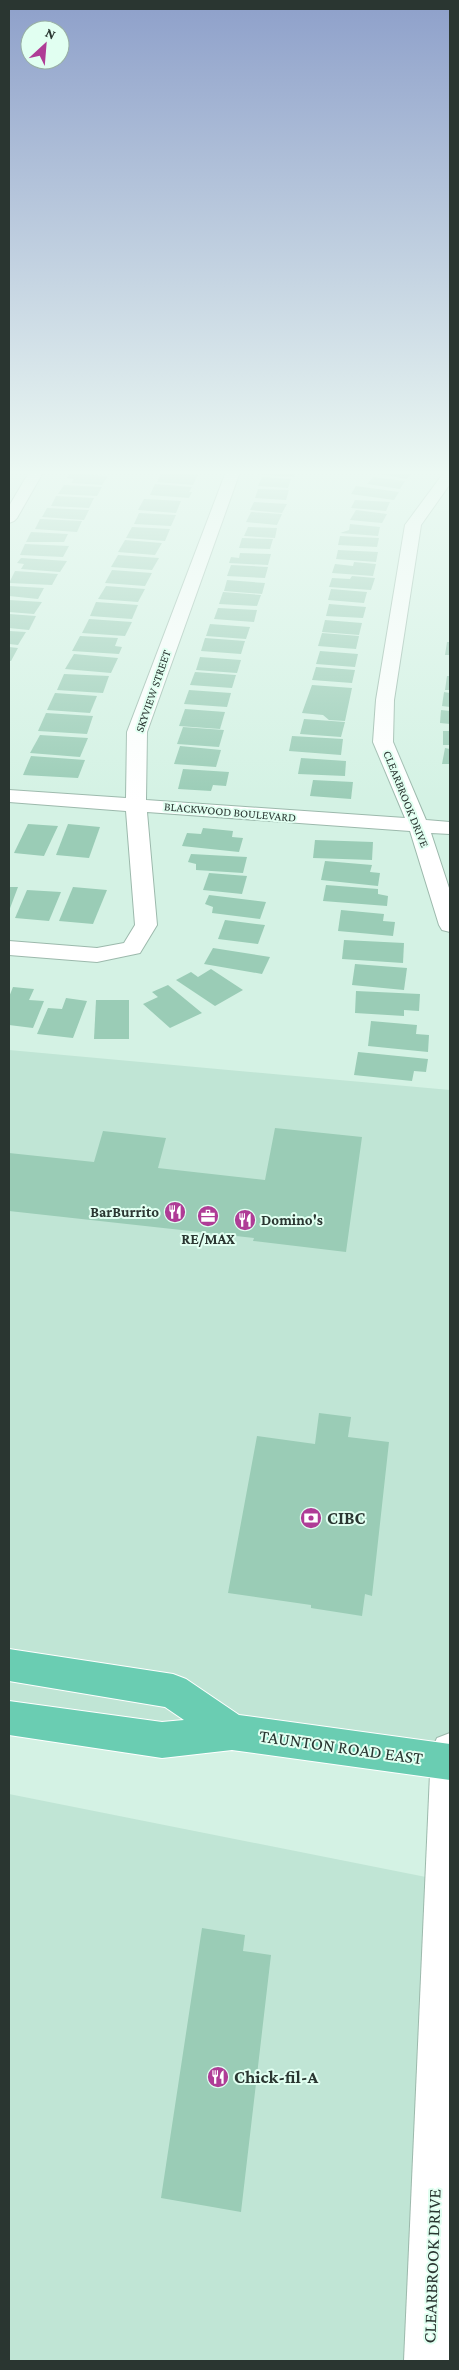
<svg xmlns="http://www.w3.org/2000/svg" width="459" height="2370" font-family="'Crimson Pro',serif">
<style>
.built{fill:#c0e5d5}
.building{fill:#9accb6}
.lines{fill:none;stroke-linecap:round;stroke-linejoin:round}
.minor-casing{stroke:#9cb9ac;stroke-width:2}
.major-casing{stroke:#fff;stroke-width:2}
.minor{fill:#fff;fill-rule:evenodd}
.major{fill:#6acdb2;fill-rule:evenodd}
.labels{text-anchor:middle;stroke-width:4;stroke-linejoin:round;paint-order:stroke}
.far-street-label{font-size:12px;fill:#2a3631;stroke:#e1fff1}
.poi-label{font-size:15px;font-weight:bold;fill:#2a3631;stroke:#e1fff1;text-anchor:end}
.near-poi-label{font-size:18px;font-weight:bold;fill:#2a3631;stroke:#e1fff1;text-anchor:start}
.near-street-label{font-size:18px;fill:#2a3631;stroke:#e1fff1}
</style>
<rect width="100%" height="100%" fill="#d4f2e4"/>
<g class="built">
<polygon points="9,1050 450,1090 450,1762 164,1739 9,1718"/>
<polygon points="9,1794 446,1881 428,2361 9,2361"/>
</g>
<g class="building">
<polygon points="73,469 113,469 110,474 71,472"/>
<polygon points="166,469 192,469 190,473 164,472"/>
<polygon points="266,469 297,469 294,477 263,475"/>
<polygon points="380,469 401,469 414,472 406,479 375,473"/>
<polygon points="162,472 198,475 193,485 157,482"/>
<polygon points="70,473 108,476 102,485 71,483 74,479 67,478"/>
<polygon points="262,477 291,479 288,488 258,486"/>
<polygon points="373,477 405,481 400,489 367,484"/>
<polygon points="155,484 192,487 189,492 192,492 189,498 150,495"/>
<polygon points="64,485 102,487 97,496 58,494"/>
<polygon points="356,486 399,492 394,500 351,494"/>
<polygon points="258,489 289,490 286,500 255,498"/>
<polygon points="56,496 94,498 89,508 51,506"/>
<polygon points="144,499 181,501 176,513 138,510"/>
<polygon points="355,500 390,502 386,511 351,508"/>
<polygon points="254,502 287,504 282,513 250,510"/>
<polygon points="47,508 89,510 84,520 42,517"/>
<polygon points="356,510 387,514 382,523 350,520"/>
<polygon points="251,512 282,514 277,525 246,522"/>
<polygon points="139,513 176,515 171,526 134,524"/>
<polygon points="40,519 82,521 77,532 35,529"/>
<polygon points="350,524 380,527 378,536 340,533 349,530"/>
<polygon points="132,527 170,529 165,541 126,538"/>
<polygon points="248,527 277,528 275,538 244,536"/>
<polygon points="31,532 68,534 64,542 26,542"/>
<polygon points="340,536 379,538 377,547 338,545"/>
<polygon points="242,538 273,539 270,549 239,548"/>
<polygon points="125,540 162,543 155,555 118,552"/>
<polygon points="25,544 69,546 63,557 20,555"/>
<polygon points="338,550 378,552 376,562 336,559"/>
<polygon points="240,553 271,554 268,565 229,563 231,557 239,558"/>
<polygon points="118,555 159,558 152,570 111,567"/>
<polygon points="21,558 67,561 60,572 21,569 24,564 17,563"/>
<polygon points="354,562 376,564 373,576 332,573 335,564 353,566"/>
<polygon points="231,565 268,567 265,578 227,576"/>
<polygon points="112,570 152,573 145,586 105,583"/>
<polygon points="15,571 58,574 52,585 9,583"/>
<polygon points="352,576 375,578 371,590 329,587 332,578 350,579"/>
<polygon points="227,580 265,583 262,594 224,591"/>
<polygon points="9,586 44,588 38,599 9,596"/>
<polygon points="106,586 145,589 138,602 98,599"/>
<polygon points="331,589 367,592 364,603 328,600"/>
<polygon points="223,592 261,595 257,606 219,604"/>
<polygon points="9,600 42,602 34,614 9,612"/>
<polygon points="96,602 138,605 132,619 90,616"/>
<polygon points="329,604 366,607 363,618 326,616"/>
<polygon points="218,608 257,610 254,622 214,619"/>
<polygon points="9,614 36,616 29,630 9,628"/>
<polygon points="89,619 132,622 125,636 82,633"/>
<polygon points="325,620 362,623 359,635 322,632"/>
<polygon points="210,624 250,627 246,639 206,636"/>
<polygon points="9,631 26,632 18,645 9,644"/>
<polygon points="322,633 359,636 356,649 318,646"/>
<polygon points="80,636 118,638 115,646 122,647 119,654 72,651"/>
<polygon points="205,638 245,641 241,654 201,651"/>
<polygon points="447,642 450,642 450,655 445,655"/>
<polygon points="9,647 18,648 11,661 9,661"/>
<polygon points="320,651 358,654 355,667 316,664"/>
<polygon points="74,654 118,658 111,673 65,669"/>
<polygon points="200,657 241,660 237,673 196,670"/>
<polygon points="316,667 355,670 352,683 312,680"/>
<polygon points="195,672 236,675 232,688 190,685"/>
<polygon points="64,674 109,676 103,693 57,690"/>
<polygon points="447,676 450,676 450,690 445,690"/>
<polygon points="312,685 352,688 345,721 329,720 323,715 302,713"/>
<polygon points="189,690 231,693 227,707 184,704"/>
<polygon points="444,692 450,693 450,707 442,706"/>
<polygon points="55,693 97,696 90,713 47,710"/>
<polygon points="185,709 225,712 220,729 179,726"/>
<polygon points="441,710 450,711 450,724 440,723"/>
<polygon points="46,713 93,716 87,734 38,731"/>
<polygon points="304,719 345,722 341,737 300,734"/>
<polygon points="183,727 224,730 219,747 177,744"/>
<rect x="443" y="731" width="7" height="14"/>
<polygon points="40,735 88,738 80,757 30,753"/>
<polygon points="292,736 343,739 341,755 289,751"/>
<polygon points="180,746 221,750 216,767 174,764"/>
<polygon points="445,748 450,749 450,764 442,764"/>
<polygon points="31,756 85,760 78,778 23,775"/>
<polygon points="301,758 346,761 345,776 298,774"/>
<polygon points="183,769 229,772 226,786 213,785 211,791 178,789"/>
<polygon points="313,780 353,782 351,799 310,796"/>
<polygon points="28,824 58,826 44,856 14,853"/>
<polygon points="68,824 100,827 89,858 56,855"/>
<polygon points="203,828 233,831 232,837 243,838 239,852 182,846 187,833 201,834"/>
<polygon points="315,840 373,842 372,860 313,858"/>
<polygon points="191,854 247,857 243,873 196,870 196,864 188,862"/>
<polygon points="325,861 372,865 370,872 380,873 378,886 321,880"/>
<polygon points="209,873 247,876 242,894 203,890"/>
<polygon points="326,885 378,889 378,894 388,896 387,906 323,901"/>
<polygon points="9,887 18,887 9,911"/>
<polygon points="73,887 107,890 93,924 59,921"/>
<polygon points="27,890 61,892 49,921 15,918"/>
<polygon points="209,895 266,902 260,919 212,913 213,907 205,904"/>
<polygon points="341,910 384,914 383,921 395,922 393,936 338,931"/>
<polygon points="225,920 265,925 258,944 218,939"/>
<polygon points="344,940 404,943 403,963 342,959"/>
<polygon points="213,948 270,957 262,974 204,964"/>
<polygon points="355,964 407,968 404,990 352,985"/>
<polygon points="211,969 243,990 215,1006 176,980 191,972 198,977"/>
<polygon points="168,985 202,1013 170,1028 143,1004 158,997 152,992"/>
<polygon points="13,987 34,989 29,1000 44,1001 33,1028 9,1025 9,997"/>
<polygon points="356,991 420,994 419,1011 404,1010 404,1016 355,1013"/>
<polygon points="66,998 87,1001 73,1038 37,1034 48,1008 62,1009"/>
<polygon points="96,1000 129,1000 129,1039 94,1039"/>
<polygon points="371,1021 417,1025 416,1034 429,1035 428,1052 368,1046"/>
<polygon points="358,1052 428,1059 426,1072 414,1071 412,1081 354,1075"/>
<polygon points="275,1128 362,1137 346,1252 253,1241 254,1238 9,1211 9,1153 94,1162 103,1131 166,1138 158,1168 265,1180"/>
<polygon points="319,1413 351,1417 348,1437 389,1442 372,1596 365,1594 362,1616 311,1608 311,1605 228,1593 257,1436 315,1444"/>
<polygon points="202,1928 245,1935 243,1951 271,1955 241,2212 161,2198"/>
</g>
<g class="lines">
<g class="minor-casing">
<g id="minor">
<polygon points="31,469 45,469 17,518 14,521 9,523 9,506"/>
<polygon points="227,469 241,469 147,732 146,800 405,818 373,742 376,700 405,525 445,471 450,470 450,484 421,525 394,700 393,742 426,820 450,822 450,834 431,833 450,891 450,932 442,930 439,925 410,831 147,812 157,925 140,953 97,962 9,955 9,941 97,948 124,943 135,925 126,811 9,802 9,790 126,798 127,732"/>
<polygon points="450,1733 450,2361 404,2361 431,1751 437,1738"/>
</g>
</g>
<g class="major-casing">
<polygon id="major" points="9,1649 173,1674 186,1679 239,1715 450,1744 450,1780 232,1750 162,1758 9,1735 9,1701 162,1722 184,1720 165,1707 9,1681"/>
</g>
<use href="#minor" class="minor"/>
<use href="#major" class="major"/>
</g>
<linearGradient id="sky" x2="0" y2="1"><stop stop-color="#8ea0ca"/><stop offset="0.59" stop-color="#ecf9f3"/><stop offset="1" stop-color="#ecf9f3" stop-opacity="0"/></linearGradient>
<rect width="459" height="801" fill="url(#sky)"/>
<defs>
<g id="restaurant-disc" transform="scale(1.125)"><circle r="9.5" fill="#af3c96" stroke="#e1fff1"/><path d="M-5-6h1v4h1v-4h1v4h1v-4h1v5L-1.5 .5V6h-2V.5L-5-1ZM5-6V6H3V1.5H1.5Q1.5-4 5-6Z" fill="#fff"/></g>
<g id="office-disc" transform="scale(1.125)"><circle r="9.5" fill="#af3c96" stroke="#e1fff1"/><path d="M-6-3h4V-5.5h4V-3h4V5H-6ZM-1-4.5V-3h2v-1.5ZM-6 0V1H6V0Z" fill="#fff"/></g>
<g id="bank-disc" transform="scale(1.125)"><circle r="9.5" fill="#af3c96" stroke="#e1fff1"/><path d="M-6-4H6V4H-6ZM0-2.3a2.3 2.3 0 1 0 0 4.6a2.3 2.3 0 1 0 0-4.6Z" fill="#fff"/></g>
</defs>
<g fill-rule="evenodd">
<use href="#restaurant-disc" x="175" y="1212"/>
<use href="#office-disc" x="208" y="1216"/>
<use href="#restaurant-disc" x="245" y="1220"/>
<use href="#bank-disc" x="311" y="1518"/>
<use href="#restaurant-disc" x="218" y="2077"/>
</g>
<g class="labels">
<g class="far-street-label">
<text transform="translate(153 691) rotate(-71)" y="4">SKYVIEW STREET</text>
<text transform="translate(406 799) rotate(68)" y="4">CLEARBROOK DRIVE</text>
<text transform="translate(230 812) rotate(5)" y="4">BLACKWOOD BOULEVARD</text>
</g>
<g class="poi-label">
<text x="159" y="1217">BarBurrito</text>
<text x="261" y="1225" text-anchor="start">Domino's</text>
<text x="208" y="1244" text-anchor="middle">RE/MAX</text>
</g>
<g class="near-poi-label">
<text x="327" y="1524">CIBC</text>
<text x="234" y="2083">Chick-fil-A</text>
</g>
<g class="near-street-label">
<text transform="translate(341 1747) rotate(8)" y="6">TAUNTON ROAD EAST</text>
<text transform="translate(432 2266) rotate(-88)" y="6">CLEARBROOK DRIVE</text>
</g>
</g>
<rect width="459" height="2370" fill="none" stroke="#2a3631" stroke-width="20"/>
<g transform="translate(45 45) rotate(26)"><circle r="24" fill="#e1fff1" stroke="#98afa4"/>
<path d="M0-4L9 19L0 12L-9 19Z" fill="#af3c96"/>
<text y="-8" font-size="14" font-weight="bold" text-anchor="middle" fill="#2a3631">N</text>
</g>
</svg>
